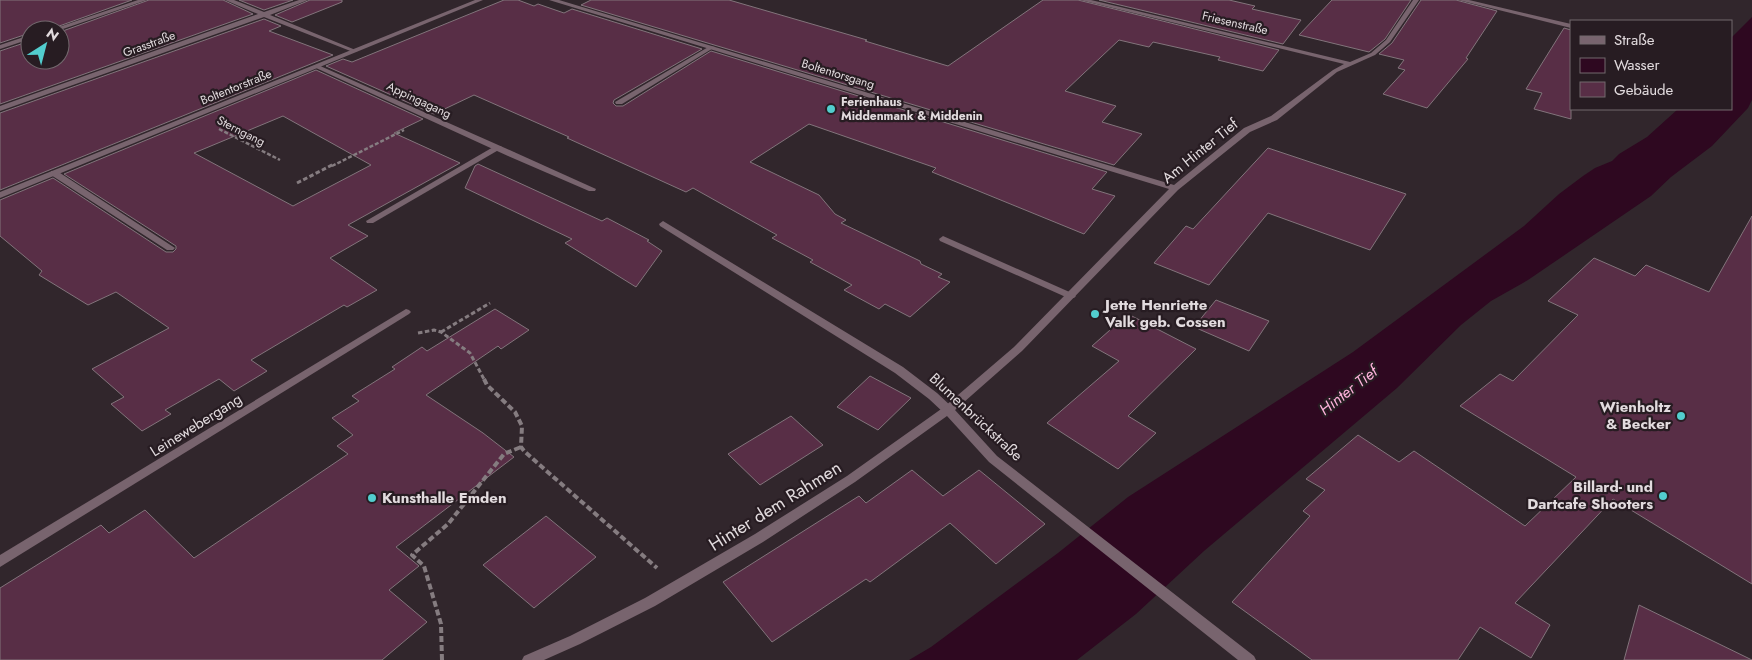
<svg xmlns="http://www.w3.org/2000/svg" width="1752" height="660" font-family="Jost,sans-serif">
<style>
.water{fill:#2e0820}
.building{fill:#582e46;stroke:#82747b;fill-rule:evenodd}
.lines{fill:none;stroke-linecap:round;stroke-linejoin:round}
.path-far2{stroke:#857c80;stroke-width:2.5;stroke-dasharray:4 2;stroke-linecap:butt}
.path-far1{stroke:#857c80;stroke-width:3;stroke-dasharray:4.5 2.5;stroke-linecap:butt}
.path{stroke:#857c80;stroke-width:4;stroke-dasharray:6 3;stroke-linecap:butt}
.service{fill:#78646e;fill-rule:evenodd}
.minor{fill:#78646e;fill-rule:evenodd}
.tertiary{fill:#78646e;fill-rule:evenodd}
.poi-dot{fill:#52cdce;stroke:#271c22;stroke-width:2}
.labels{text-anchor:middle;stroke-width:4.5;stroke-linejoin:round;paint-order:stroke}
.far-street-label{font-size:12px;fill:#e2dbde;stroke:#271c22}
.far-poi-label{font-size:12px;font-weight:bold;fill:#e2dbde;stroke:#271c22;text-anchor:start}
.street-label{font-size:15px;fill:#e2dbde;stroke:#271c22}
.poi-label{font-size:15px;font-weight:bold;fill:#e2dbde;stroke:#271c22;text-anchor:start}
.water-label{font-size:16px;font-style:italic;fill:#fdb3db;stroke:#271c22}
.near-street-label{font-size:18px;fill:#e2dbde;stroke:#271c22}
</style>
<rect width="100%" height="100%" fill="#31262c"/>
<polygon class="water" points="1752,17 1752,100 1748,108 1712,146 1671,177 1651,196 1528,280 1491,301 1461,325 1397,388 1204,551 1136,614 1077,660 909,660 931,647 1058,553 1128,497 1353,352 1524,226 1559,194 1583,176 1595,168 1612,161 1619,154 1647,137 1678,109 1731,109 1731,38"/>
<g class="building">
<polygon points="0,0 132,0 48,30 30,30 30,33 0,43"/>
<polygon points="149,0 223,0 253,14 0,104 0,51 30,41 30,60 60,60 60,32"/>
<polygon points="239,0 293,0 264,10"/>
<polygon points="310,0 342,0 342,2 292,22 275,15"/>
<polygon points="504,0 518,0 534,6 538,4 564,13 572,9 702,49 614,100 613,103 616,106 623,106 711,51 1107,172 1092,189 1115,196 1084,234 932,172 936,168 809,124 750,162 819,195 835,214 846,220 841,223 920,261 921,264 942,274 938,277 950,282 910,317 885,304 879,309 844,290 852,285 810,262 813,260 772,238 777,235 693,188 686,192 567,138 569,137 474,95 434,114 326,66 343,59 352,62"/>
<polygon points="591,0 729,0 867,40 865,41 948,66 1043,0 1078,0 1279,50 1263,71 1218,60 1220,57 1153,42 1149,47 1119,40 1065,91 1116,106 1102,122 1142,134 1114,165 581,5"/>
<polygon points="1099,0 1229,0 1255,6 1252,9 1301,20 1283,44"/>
<polygon points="1332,0 1411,0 1385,39 1369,52 1299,35"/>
<polygon points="1421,0 1456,0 1497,11 1466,58 1468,59 1427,108 1383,94 1405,70 1398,68 1404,60 1379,54 1392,43"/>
<polygon points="264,19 281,26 269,31 333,55 0,190 0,113"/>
<polygon points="1564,28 1571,30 1571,119 1534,109 1542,93 1526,89"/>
<path d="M316,70L423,119L394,133L460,163L348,225L368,236L330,258L377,290L347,307L344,305L251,360L267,371L234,391L219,379L165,410L171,414L142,431L111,404L124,397L92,369L169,328L116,292L88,305L39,275L42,271L0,236V200L53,178L166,252H173L176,249V246L64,174ZM283,116L371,165L293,206L194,153Z"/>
<polygon points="1268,148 1406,194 1370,250 1268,213 1209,285 1154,263 1186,226 1193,229"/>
<polygon points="478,164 602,221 607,218 649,240 647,241 662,251 636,287 565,243 572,239 465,188 475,166"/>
<polygon points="1752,216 1752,584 1613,499 1515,603 1550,625 1531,658 1480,627 1458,660 1312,660 1232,602 1310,516 1303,511 1325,490 1306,479 1358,435 1399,462 1414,451 1525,526 1576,477 1460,406 1500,374 1513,381 1578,315 1548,301 1594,258 1635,276 1646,265 1709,292"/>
<polygon points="1216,300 1269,321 1249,351 1194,327"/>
<polygon points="495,309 529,330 501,349 498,346 426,395 483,433 514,457 396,547 419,566 389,590 427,622 382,660 0,660 0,588 101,525 109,533 145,510 194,558 348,454 337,446 353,435 332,418 359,401 352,396 395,369 392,367 422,347 427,351"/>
<polygon points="1128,314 1196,349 1128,416 1156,433 1118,469 1047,423 1119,361 1092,346"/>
<polygon points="870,376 911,398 878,430 837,407"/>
<polygon points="791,416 823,445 760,485 728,454"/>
<polygon points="912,470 943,496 979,470 1045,524 996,564 950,523 870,582 866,579 772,642 723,582 859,496 866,503"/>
<polygon points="546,516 596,557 534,608 483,565"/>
<polygon points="1639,605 1752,660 1624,660"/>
</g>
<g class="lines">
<g class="path-far2">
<polyline points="219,129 280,160"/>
<polyline points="332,166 404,130"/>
</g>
<g class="path-far1">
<polyline points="297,183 334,164"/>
<polyline points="441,332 490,303"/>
<polyline points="418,333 434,330 441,332 470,353 485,381"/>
</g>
<g class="path">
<polyline points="484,379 487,385 515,412 522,426 521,447 525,452 657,568"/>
<polyline points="442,660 441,624 424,566 412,555 448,524 504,454 521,447"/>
</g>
<g class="service">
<polygon points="1458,0 1469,0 1571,24 1571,28"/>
<polygon points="710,46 715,47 622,104 616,104 615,102"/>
<polygon points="495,146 501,146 502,148 373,223 367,223 366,221"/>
<polygon points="508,152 514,152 596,189 595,191 589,191 508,156"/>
<polygon points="51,171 57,171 175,248 173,250 167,250 51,175"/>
<polygon points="663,221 903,367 937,393 952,407 953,410 952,413 944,413 929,399 895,373 660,226 659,224"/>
<polygon points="943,236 1074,294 1076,296 1074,298 1068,298 940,241 939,239"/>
</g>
<g class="minor">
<polygon points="138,0 147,0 60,30 50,30"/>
<polygon points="225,0 234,0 264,12 299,0 308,0 270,15 358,51 353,52 264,17 0,111 0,106 258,14"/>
<polygon points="549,0 559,0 1174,185 1244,128 1271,116 1333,70 1344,64 1080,0 1091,0 1350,62 1371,53 1386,40 1413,0 1419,0 1390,42 1375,55 1337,72 1277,120 1250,132 1178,190 1022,351 955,410 997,456 1254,656 1256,660 1238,660 989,462 947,416 855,482 763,542 655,606 580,644 544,660 522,660 524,656 570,636 645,598 755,534 847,476 944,407 1014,347 1169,189"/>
<polygon points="30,35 30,39 0,49 0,45"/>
<polygon points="318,65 514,152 515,154 514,156 508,156 316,68 315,67"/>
<polygon points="406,309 409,310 411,312 409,314 0,567 0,555"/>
</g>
<polygon class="tertiary" points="475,0 483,0 0,198 0,192"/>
</g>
<g class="poi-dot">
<circle cx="831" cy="109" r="5"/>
<circle cx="1095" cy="314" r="5"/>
<circle cx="1681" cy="416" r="5"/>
<circle cx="1663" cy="496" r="5"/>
<circle cx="372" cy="498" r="5"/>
</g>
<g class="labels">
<g class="far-street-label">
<text transform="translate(1235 23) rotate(13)" y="4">Friesenstraße</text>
<text transform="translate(149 44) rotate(-20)" y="4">Grasstraße</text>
<text transform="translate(838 74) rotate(17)" y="4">Boltentorsgang</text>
<text transform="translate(236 87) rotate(-22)" y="4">Boltentorstraße</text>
<text transform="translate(419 100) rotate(25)" y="4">Appingagang</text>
<text transform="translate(241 131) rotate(27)" y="4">Sterngang</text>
</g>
<g class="far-poi-label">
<text x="841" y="106">Ferienhaus<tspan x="841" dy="14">Middenmank &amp; Middenin</tspan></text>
</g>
<g class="street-label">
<text transform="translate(1200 151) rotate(-39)" y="5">Am Hinter Tief</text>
<text transform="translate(976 417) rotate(43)" y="5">Blumenbrückstraße</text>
<text transform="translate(196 425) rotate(-32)" y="5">Leinewebergang</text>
</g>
<g class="poi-label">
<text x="1105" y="310">Jette Henriette<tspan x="1105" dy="17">Valk geb. Cossen</tspan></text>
<text x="1671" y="412" text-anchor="end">Wienholtz<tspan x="1671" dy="17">&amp; Becker</tspan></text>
<text x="1653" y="492" text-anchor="end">Billard- und<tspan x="1653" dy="17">Dartcafe Shooters</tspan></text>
<text x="382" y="503">Kunsthalle Emden</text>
</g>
<g class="water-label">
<text transform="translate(1348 390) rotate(-38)" y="6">Hinter Tief</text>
</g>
<g class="near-street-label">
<text transform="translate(775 506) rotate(-32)" y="6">Hinter dem Rahmen</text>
</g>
</g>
<rect x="1570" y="20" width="162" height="90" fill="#271c22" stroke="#72686d"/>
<rect x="1580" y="36" width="25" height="8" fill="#78646e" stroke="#72686d"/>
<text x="1614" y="45" font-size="15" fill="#e2dbde">Straße</text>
<rect x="1580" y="58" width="25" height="15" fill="#2e0820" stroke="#72686d"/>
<text x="1614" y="70" font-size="15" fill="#e2dbde">Wasser</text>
<rect x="1580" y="82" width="25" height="15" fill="#582e46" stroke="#72686d"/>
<text x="1614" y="95" font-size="15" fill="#e2dbde">Gebäude</text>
<g transform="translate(45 45) rotate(36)"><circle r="24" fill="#271c22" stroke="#72686d"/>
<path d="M0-4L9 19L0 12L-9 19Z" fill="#52cdce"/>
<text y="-8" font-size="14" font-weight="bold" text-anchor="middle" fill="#e2dbde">N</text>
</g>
</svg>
